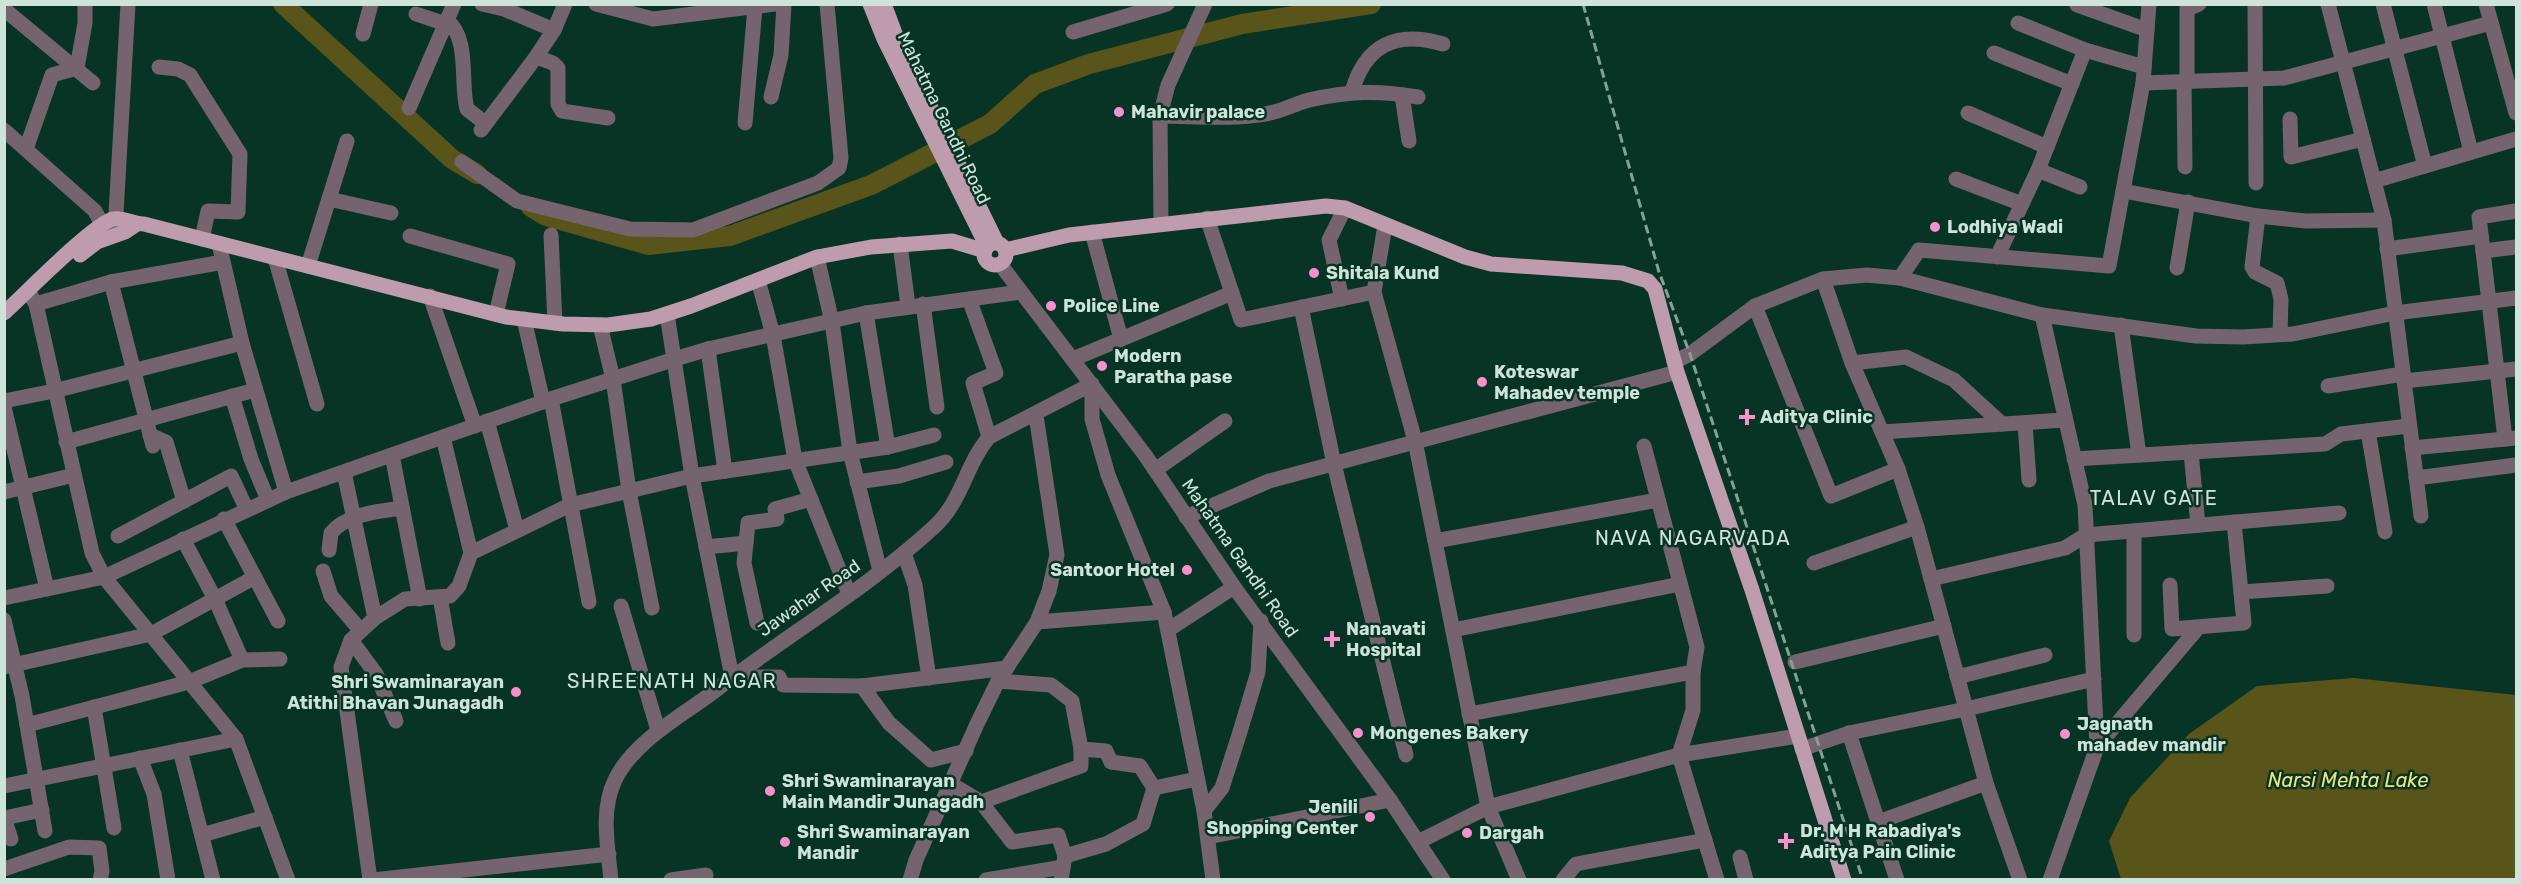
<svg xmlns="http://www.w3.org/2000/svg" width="2521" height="884" font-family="Rubik,sans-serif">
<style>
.water{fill:#595419}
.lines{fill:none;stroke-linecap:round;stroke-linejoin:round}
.river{stroke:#595419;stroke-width:20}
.minor{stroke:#75646d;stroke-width:15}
.major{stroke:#be9cae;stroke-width:15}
.rail{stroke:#83a296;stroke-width:3;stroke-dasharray:9 4.5;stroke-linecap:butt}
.poi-dot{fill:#f890cc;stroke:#073424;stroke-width:2}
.labels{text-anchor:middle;stroke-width:5;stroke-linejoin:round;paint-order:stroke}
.poi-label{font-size:18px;font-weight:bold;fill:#cee4da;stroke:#073424;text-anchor:start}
.street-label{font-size:18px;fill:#cee4da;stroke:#073424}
.neighbourhood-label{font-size:20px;letter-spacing:1.5px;fill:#cee4da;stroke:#073424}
.water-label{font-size:20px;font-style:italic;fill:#eee67c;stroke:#073424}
</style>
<rect width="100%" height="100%" fill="#073424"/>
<polygon class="water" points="2354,678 2516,695 2516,879 2121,879 2109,841 2130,798 2189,734 2257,686"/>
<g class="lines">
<g class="river">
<polyline points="283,4 452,159 477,174"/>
<polyline points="531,207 546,216 648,245 730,236 871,185 990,124 1035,84 1089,64 1242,24 1371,4"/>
</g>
<g class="minor">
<polyline points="482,4 504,9 554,30"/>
<polyline points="596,4 653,19 775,4"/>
<polyline points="2255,4 2256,183"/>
<polyline points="2328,4 2384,220 2421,516"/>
<polyline points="2383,4 2425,166"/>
<polyline points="2434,4 2471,152"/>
<polyline points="2486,4 2516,113"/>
<polyline points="2077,5 2147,30"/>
<polyline points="4,9 93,83"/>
<polyline points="416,14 446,24"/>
<path d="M447,21C470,37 460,85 467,109L485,123"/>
<polyline points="2018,23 2085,50 2144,67"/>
<polyline points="1073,32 1167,4"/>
<polyline points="363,34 371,4"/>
<polyline points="1994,53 2072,84"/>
<polyline points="536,57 553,63 558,68 558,104 562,111 608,118"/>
<polyline points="159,67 178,69 190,75 240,154 238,212 208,211 202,239"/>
<polyline points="2184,82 2185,167"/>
<polyline points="2187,82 2187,9 2199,4"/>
<polyline points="2143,83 2284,78 2491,23"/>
<path d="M1352,92C1365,45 1396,30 1443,44"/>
<polyline points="1402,95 1409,141"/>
<polyline points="771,97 781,55 784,4"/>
<polyline points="409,108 454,4"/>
<polyline points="1968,113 2047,147"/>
<path d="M1160,116C1194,116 1231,120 1265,114C1280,112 1294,104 1309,100C1349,91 1378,90 1418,97"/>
<polyline points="2290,119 2291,157 2363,139"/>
<polyline points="745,123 755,7"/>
<polyline points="4,130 95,211 108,236"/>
<polyline points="481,130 536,57 554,30 565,4"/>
<polyline points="26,149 52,75 77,68 85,23 85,4"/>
<polyline points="462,162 517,201 630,229 693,230 818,183 839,168 841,158 827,4"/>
<polyline points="2038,170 2080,187"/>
<polyline points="1956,179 2022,204"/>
<polyline points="2374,181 2516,139"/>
<polyline points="2123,191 2258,216 2306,221 2384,220"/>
<polyline points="329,199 391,213"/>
<polyline points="2258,216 2252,267 2255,272 2277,283 2281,299 2280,334"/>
<polyline points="1207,218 1241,320 1374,292"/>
<polyline points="1161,223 1160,116 1168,85 1205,4"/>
<polyline points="1385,225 1374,292 1415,441 1488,807 1519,880"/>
<polyline points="115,231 128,4"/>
<polyline points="1092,232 1121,339"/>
<polyline points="551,235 555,323"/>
<polyline points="410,236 508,264 496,314"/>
<polyline points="219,244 242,343 286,492"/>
<polyline points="900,244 908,306"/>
<polyline points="2387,249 2481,236"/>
<polyline points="2483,251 2516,247"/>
<polyline points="817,257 832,322 850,452 880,571"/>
<polyline points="1997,257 2038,170 2085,50"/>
<polyline points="275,258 317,404"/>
<polyline points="1000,264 1145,455 1234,587 1390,800 1443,880"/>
<polyline points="308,266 347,141"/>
<polyline points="2177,268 2188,202"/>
<polyline points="1900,278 1919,250 2109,266 2143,83 2149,4"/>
<polyline points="1823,279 1852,363 1898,469 1917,527 1986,783 2020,880"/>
<polyline points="758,280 773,335 795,460 849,594"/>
<polyline points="111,282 153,446"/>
<polyline points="28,291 36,304 92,553 104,577 236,739 288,880"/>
<polyline points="430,296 475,426"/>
<polyline points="969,299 996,373 973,383 989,437"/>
<polyline points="1342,299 1329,240 1345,208"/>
<polyline points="36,304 111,282 223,262"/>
<polyline points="923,304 937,407"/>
<polyline points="1755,306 1831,496 1898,469"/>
<polyline points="1301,307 1334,464 1406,755"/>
<polyline points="866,313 888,447"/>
<polyline points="667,314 692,476 732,677 779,677 783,685 862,686 1007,668"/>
<polyline points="2042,315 2085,505 2097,747"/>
<polyline points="524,319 543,402"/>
<polyline points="600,325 613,379 629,491 652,608"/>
<polyline points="2121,325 2139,455"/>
<polyline points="708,349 725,471"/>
<polyline points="1073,359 1232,293"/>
<polyline points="1674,362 1690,354 1755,306 1823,279 1867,275 1900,278 2042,315 2196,336 2243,337 2293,334 2395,313 2516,298"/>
<polyline points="1852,363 1906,357 1954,380 2002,424"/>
<polyline points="2404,381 2516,369"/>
<polyline points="2328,386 2403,374"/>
<polyline points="232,396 251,459 268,500"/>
<polyline points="551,399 589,602"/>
<polyline points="4,401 54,391 242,343"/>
<polyline points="4,407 47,589"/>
<polyline points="487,421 517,530"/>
<polyline points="2025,423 2029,480"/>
<polyline points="2368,431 2385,532"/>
<polyline points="1882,432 2064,420"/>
<polyline points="150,435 166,442 184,501"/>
<polyline points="443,437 471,553"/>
<polyline points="2505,439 2479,217 2516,211"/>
<polyline points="66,442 255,390"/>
<polyline points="1644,446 1697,647 1693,672 1693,710 1679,755 1717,880"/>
<polyline points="2412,448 2516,438"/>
<polyline points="2191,452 2198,525"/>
<polyline points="392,455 420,599"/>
<polyline points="2074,459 2325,444 2341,434 2409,426"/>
<polyline points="1155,470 1225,421"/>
<polyline points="344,472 375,618"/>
<polyline points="2416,478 2516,465"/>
<polyline points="857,482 899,476 946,462"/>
<polyline points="4,492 74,475"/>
<polyline points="1186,517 1269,481 1677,372"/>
<polyline points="224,519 278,621"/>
<polyline points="118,536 231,476 247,510"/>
<polyline points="183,539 215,599 242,660"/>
<polyline points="1435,541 1658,500"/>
<polyline points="706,547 746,543"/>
<path d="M329,550L331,533C346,514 380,511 402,508"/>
<polyline points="904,553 915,585 929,678"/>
<polyline points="1814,563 1917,527"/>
<polyline points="323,571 331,596 361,631"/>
<polyline points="1931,579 2065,548 2086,535 2339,513"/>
<polyline points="2170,585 2172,629 2244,623 2234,522"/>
<polyline points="2241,592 2327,586"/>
<polyline points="440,597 448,643"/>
<polyline points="4,598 104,577 286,492 551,399 675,359 708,349 866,313 1021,292"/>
<polyline points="621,606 658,730"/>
<polyline points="4,620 22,696 45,831"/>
<polyline points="1037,622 1164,612"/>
<polyline points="757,623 744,563 748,523 777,519 775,509 811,499"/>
<polyline points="1168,630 1234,587"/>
<polyline points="1453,630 1680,584"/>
<polyline points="2134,635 2134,531"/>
<polyline points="351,640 376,674 396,721"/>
<polyline points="1795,662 1944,626"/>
<polyline points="4,667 151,634 255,577"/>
<polyline points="1957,677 2045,655"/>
<polyline points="998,681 1051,685 1072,701 1081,749 1106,751 1111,762 1140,766 1154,788 1197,779"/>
<polyline points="862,686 889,723 931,760 966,751"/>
<polyline points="94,707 114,828"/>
<polyline points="1469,714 1693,672"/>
<polyline points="27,725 189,682 242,660 280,659"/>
<polyline points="1849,733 1897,880"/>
<polyline points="1802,749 1849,733 1966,709 2094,679"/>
<polyline points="180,750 213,880"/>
<polyline points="140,758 154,794 168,880"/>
<polyline points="951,784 981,802 1081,766 1081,749"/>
<polyline points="4,786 236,739"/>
<polyline points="981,802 1012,842 1058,835 1065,856"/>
<polyline points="1204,811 1222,788 1239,735 1258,672 1261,621"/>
<polyline points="4,818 42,810"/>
<polyline points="4,818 11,839"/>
<polyline points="1878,822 1986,783"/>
<polyline points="202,835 265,817"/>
<polyline points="1208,837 1390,800"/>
<polyline points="1418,842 1488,807 1679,755 1798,736"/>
<polyline points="1740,857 1746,880"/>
<polyline points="4,869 69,847 99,848 102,871 100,880"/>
<polyline points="370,880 341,667 351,640 375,618 405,599 450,596 459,586 471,553 570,505 692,476 888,447 934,435"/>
<polyline points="373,880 609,854"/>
<path d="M611,880C608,848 600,811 615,780C633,742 680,717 712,693C785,636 867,589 935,526C962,501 966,464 989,437L1092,384V419L1108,475L1164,612L1204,811L1213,880"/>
<polyline points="671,880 706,875"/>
<polyline points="910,880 916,860 977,724 998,681 1037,622 1049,591 1057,555 1036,415"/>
<polyline points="986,880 1063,867"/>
<polyline points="1061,880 1065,856 1106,844 1143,824 1154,788"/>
<polyline points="1563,880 1576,864 1705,840"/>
<polyline points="2050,880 2097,747 2198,628"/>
</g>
<g class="major">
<polyline points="870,4 884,39 987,247"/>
<polyline points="884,4 896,36 997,243"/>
<circle cx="995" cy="254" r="11"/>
<polyline points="1005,250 1069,235 1326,206 1345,208 1465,257 1491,264 1622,273 1648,281 1655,289 1677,372 1752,590 1844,880"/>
<polyline points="80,255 97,242 125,232 137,224"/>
<path d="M4,313C24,295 93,224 113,219C123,217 134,224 144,224L506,317L563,324L608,325L651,319L691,306L817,257L871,247L952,241L985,251"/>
</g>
<polyline class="rail" points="1583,4 1659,272 1690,354 1863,880"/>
</g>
<g class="poi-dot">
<circle cx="1119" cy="112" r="6"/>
<circle cx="1935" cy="227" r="6"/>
<circle cx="1314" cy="273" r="6"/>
<circle cx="1051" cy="306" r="6"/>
<circle cx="1102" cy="366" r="6"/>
<circle cx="1482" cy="382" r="6"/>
<path d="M1744 408h6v6h6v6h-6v6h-6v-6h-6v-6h6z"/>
<circle cx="1187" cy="570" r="6"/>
<path d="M1329 630h6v6h6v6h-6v6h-6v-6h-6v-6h6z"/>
<circle cx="516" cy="692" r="6"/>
<circle cx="1358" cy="733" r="6"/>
<circle cx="2065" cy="734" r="6"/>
<circle cx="770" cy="791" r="6"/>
<circle cx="1370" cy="817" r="6"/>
<circle cx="1467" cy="833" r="6"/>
<path d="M1783 832h6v6h6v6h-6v6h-6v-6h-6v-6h6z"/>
<circle cx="785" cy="842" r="6"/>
</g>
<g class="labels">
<g class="poi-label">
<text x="1131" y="118">Mahavir palace</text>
<text x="1947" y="233">Lodhiya Wadi</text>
<text x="1326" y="279">Shitala Kund</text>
<text x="1063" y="312">Police Line</text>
<text x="1114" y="362">Modern<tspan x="1114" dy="21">Paratha pase</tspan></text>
<text x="1494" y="378">Koteswar<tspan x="1494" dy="21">Mahadev temple</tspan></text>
<text x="1760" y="423">Aditya Clinic</text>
<text x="1175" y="576" text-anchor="end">Santoor Hotel</text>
<text x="1346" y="635">Nanavati<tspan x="1346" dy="21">Hospital</tspan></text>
<text x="504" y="688" text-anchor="end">Shri Swaminarayan<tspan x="504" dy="21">Atithi Bhavan Junagadh</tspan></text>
<text x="2077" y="730">Jagnath<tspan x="2077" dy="21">mahadev mandir</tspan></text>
<text x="1370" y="739">Mongenes Bakery</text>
<text x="782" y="787">Shri Swaminarayan<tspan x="782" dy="21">Main Mandir Junagadh</tspan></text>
<text x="1358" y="813" text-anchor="end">Jenili<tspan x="1358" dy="21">Shopping Center</tspan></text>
<text x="1800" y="837">Dr. M H Rabadiya's<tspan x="1800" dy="21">Aditya Pain Clinic</tspan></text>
<text x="797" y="838">Shri Swaminarayan<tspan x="797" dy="21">Mandir</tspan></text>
<text x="1479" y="839">Dargah</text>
</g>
<g class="street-label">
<text transform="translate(944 118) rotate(64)" y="6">Mahatma Gandhi Road</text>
<text transform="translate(1240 558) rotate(55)" y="6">Mahatma Gandhi Road</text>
<text transform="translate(809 598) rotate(-35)" y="6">Jawahar Road</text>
</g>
<g class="neighbourhood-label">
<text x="2154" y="505">TALAV GATE</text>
<text x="1693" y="545">NAVA NAGARVADA</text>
<text x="672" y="688">SHREENATH NAGAR</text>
</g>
<g class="water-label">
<text x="2348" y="787">Narsi Mehta Lake</text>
</g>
</g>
<rect width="2521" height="884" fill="none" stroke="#cee4da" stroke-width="12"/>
</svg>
